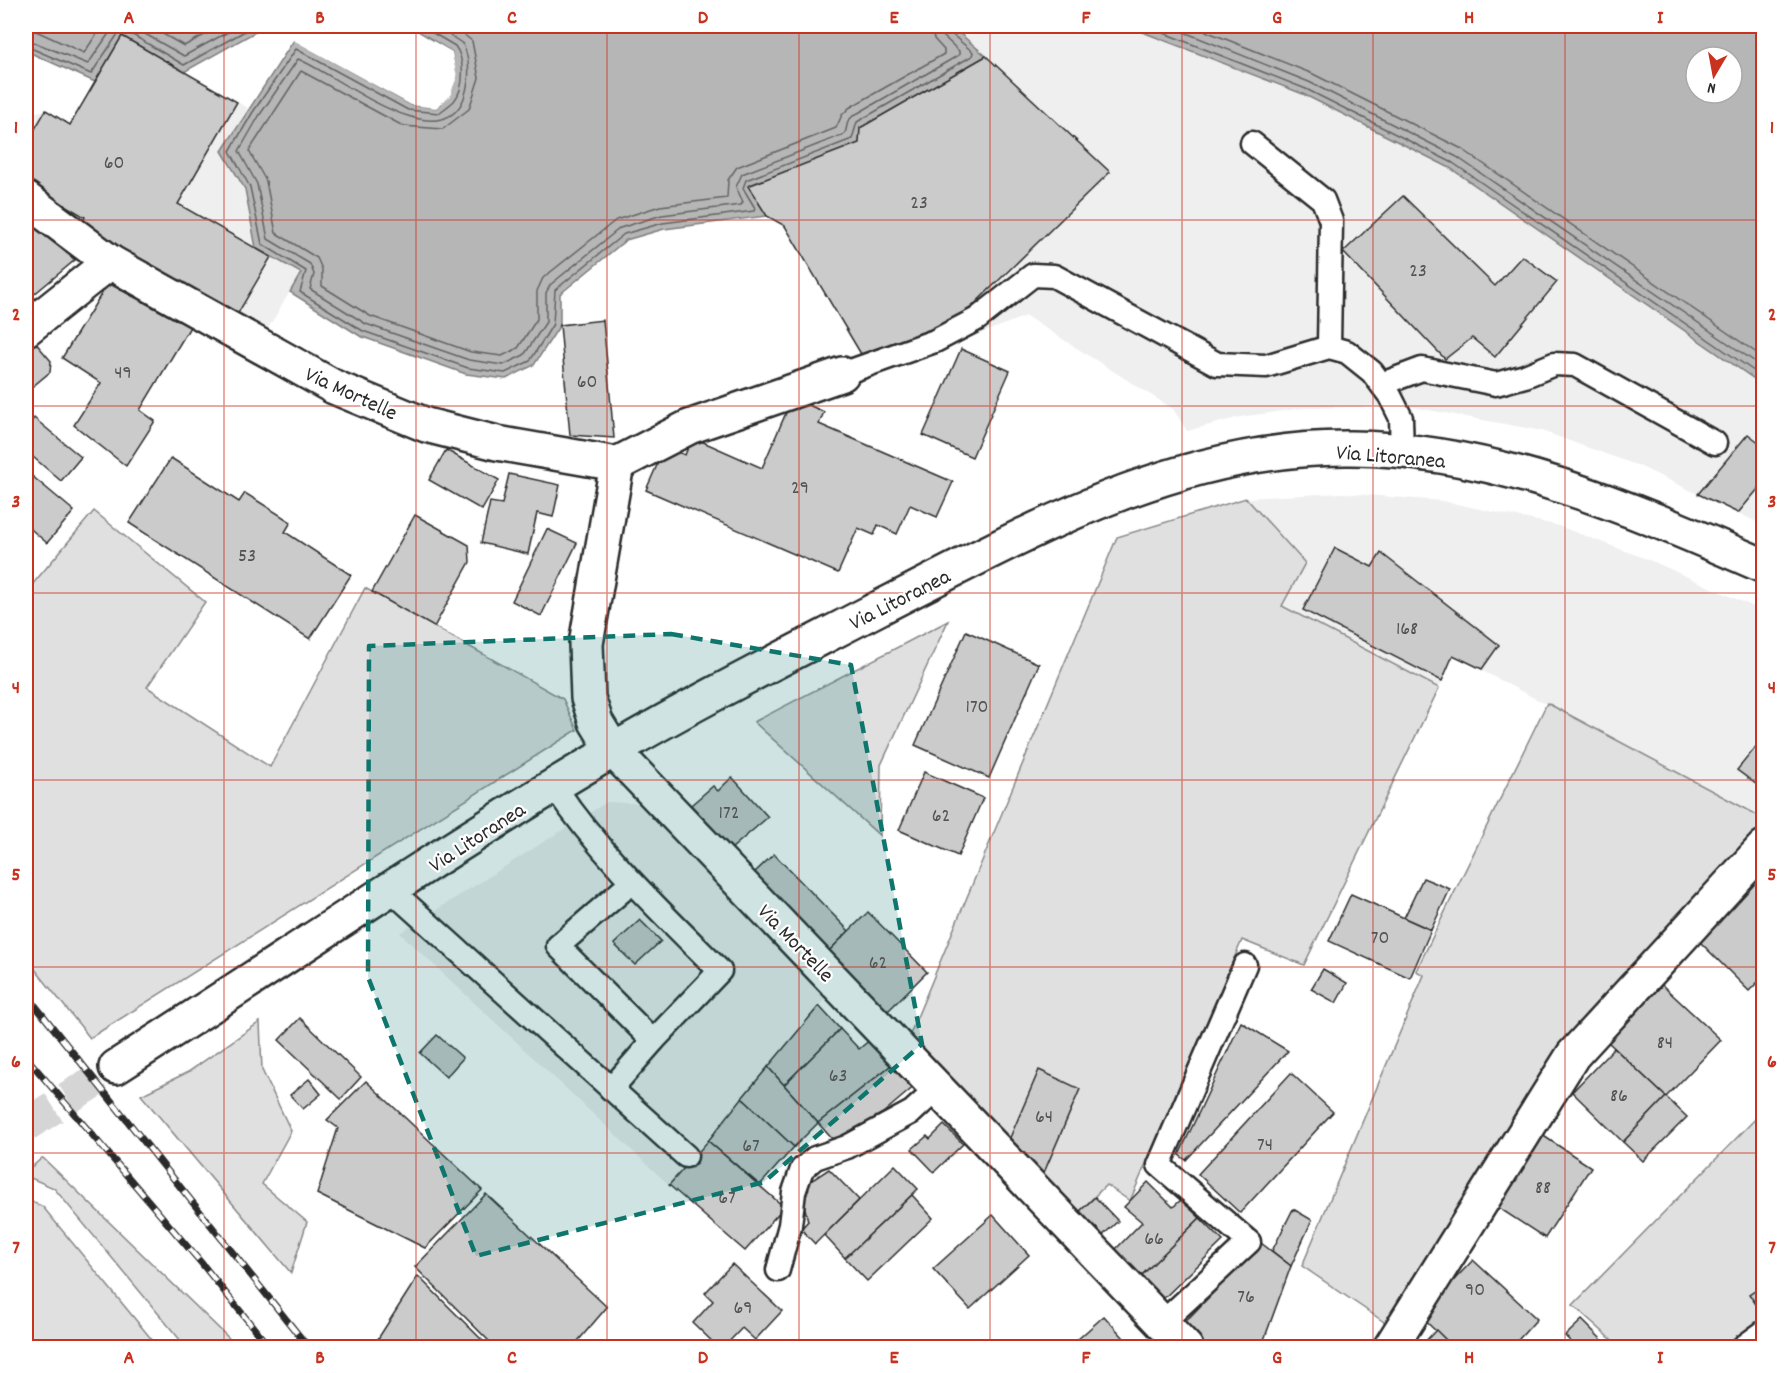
<svg xmlns="http://www.w3.org/2000/svg" width="1789" height="1373" font-family="Dekko,sans-serif">
<style>
.built{fill:#efefef}
.green{fill:#e0e0e0;stroke:#868686;stroke-width:1.5}
.water{fill:#b6b6b6;stroke:#7e7e7e;stroke-width:1.5;fill-rule:evenodd}
.pier{fill:#fff}
.lines{fill:none;stroke-linecap:round;stroke-linejoin:round}
.shore{stroke:#636363;stroke-width:1.5}
.building{fill:#cbcbcb;stroke:#2b2b2b;stroke-width:1.5}
.tertiary-tunnel{stroke:#d5d5d5;stroke-width:33;stroke-dasharray:33 16;stroke-linecap:butt}
.service-casing{stroke:#2b2b2b;stroke-width:27}
.minor-casing{stroke:#2b2b2b;stroke-width:38}
.tertiary-casing{stroke:#2b2b2b;stroke-width:38}
.service{stroke:#fff;stroke-width:22}
.minor{stroke:#fff;stroke-width:33}
.tertiary{stroke:#fff;stroke-width:33}
.rail-casing{stroke:#2b2b2b;stroke-width:7}
.rail{stroke:#fff;stroke-width:4.5;stroke-dasharray:14;stroke-linecap:butt}
.marked{fill:#0f766e;fill-opacity:0.2;stroke:#0f766e;stroke-width:4.5;stroke-dasharray:12 8;stroke-linejoin:round}
.grid{fill:none;stroke:#c8321e;stroke-width:1.5;stroke-opacity:0.55}
.labels{text-anchor:middle;stroke-width:4.5;stroke-linejoin:round;paint-order:stroke}
.number-label{font-size:20px;fill:#535353}
.street-label{font-size:22px;fill:#2b2b2b;stroke:#fff}
.neatline{fill:none;stroke:#c8321e;stroke-width:2}
.grid-label{font-size:20px;text-anchor:middle;font-weight:bold;fill:#c8321e}
</style>
<rect width="100%" height="100%" fill="#fff"/>
<filter id="ink" filterUnits="userSpaceOnUse"><feTurbulence type="fractalNoise" baseFrequency=".0167" numOctaves="2"/><feDisplacementMap in="SourceGraphic" scale="12" xChannelSelector="R" yChannelSelector="G"/><feConvolveMatrix kernelMatrix="1 2 1 2 8 2 1 2 1" color-interpolation-filters="sRGB"/></filter>
<g filter="url(#ink)">
<g class="built">
<polygon points="951,26 1127,26 1303,94 1450,168 1763,385 1763,525 1639,466 1542,431 1407,406 1303,408 1240,417 1187,431 1173,409 1026,316 873,375 785,226 768,216 748,186 859,143 860,128 985,56"/>
<polygon points="122,36 248,108 222,151 245,189 256,248 301,273 263,337 85,217 26,182 26,114 46,110 70,125"/>
<polygon points="1342,493 1442,501 1556,525 1652,561 1763,611 1763,818 1454,656 1439,688 1282,606 1305,563 1246,498"/>
<polygon points="607,802 644,804 828,995 669,1185 400,933"/>
</g>
<g class="green">
<polygon points="1246,498 1305,563 1282,606 1439,688 1304,965 1242,940 1130,1201 1106,1185 1077,1214 910,1034 1117,537"/>
<polygon points="94,511 205,602 147,687 270,767 365,588 563,699 577,730 90,1038 26,958 26,592"/>
<polygon points="948,621 881,765 880,836 754,722"/>
<polygon points="1547,703 1763,818 1763,833 1565,1048 1390,1326 1302,1266 1424,975 1416,971"/>
<polygon points="260,1022 262,1070 291,1131 262,1184 307,1222 291,1273 141,1095 188,1072"/>
<polygon points="1763,1111 1763,1347 1620,1347 1573,1305"/>
<polygon points="42,1158 43,1158 238,1347 186,1347 54,1188 26,1176 26,1172"/>
<polygon points="26,1199 43,1207 158,1347 26,1347"/>
</g>
<g class="water">
<polygon points="26,26 266,26 184,72 122,36 95,82 26,51"/>
<path d="M410,26H951L986,56L860,128L859,143L749,185L767,216L664,229L626,240L560,294V325L534,365L506,379L466,374L360,336L290,292L301,273L256,248L245,189L222,151L294,40L411,105L436,108C458,89 457,79 452,52Z"/>
<path d="M1127,26H1763V385L1450,168L1303,94ZM1696,57H1732V93H1696Z"/>
</g>
<polygon class="pier" points="407,26 452,52 457,77 450,96 436,108 411,105 291,39 295,38 412,102 435,105 447,94 453,77 449,53"/>
<g class="lines">
<g class="shore">
<polyline points="131,26 184,56 239,26"/>
<polyline points="149,26 184,46 221,26"/>
<path d="M421,26L455,46C465,59 465,88 454,101C450,105 444,109 439,113L408,110L296,49L253,112L230,151L250,187L262,244L306,271L300,292L363,331L468,368L505,373L530,361L553,324L555,290L624,234L663,223L754,211L755,208L743,188L746,180L852,139L857,122L972,56L973,52L949,32L947,26"/>
<path d="M436,26L463,44C471,62 470,80 464,98C440,161 333,72 298,59L259,116L239,151L257,184L268,239L310,264L314,274L310,289L366,324L469,360L503,365L524,355L546,322V293L550,285L620,228L662,215L741,205L743,202L736,187L742,174L845,134L848,121L853,116L959,55V51L943,36L940,26"/>
<polyline points="453,26 472,41 479,78 469,109 443,129 403,126 301,71 249,151 266,181 276,233 317,258 322,269 322,286 370,316 471,352 502,356 518,348 537,319 537,291 543,278 616,220 660,206 727,198 728,180 737,167 836,128 842,115 849,108 944,54 944,50 934,39 931,26"/>
<polyline points="1146,26 1306,89 1453,163 1764,378"/>
<polyline points="1169,26 1309,82 1457,157 1764,368"/>
<polyline points="1193,26 1313,74 1462,149 1764,358"/>
<polyline points="26,30 36,31 84,53 102,26"/>
<polyline points="26,39 88,64 114,26"/>
<polyline points="26,46 91,74 120,31 126,31 184,65 254,26"/>
</g>
</g>
<g class="building">
<polygon points="122,36 237,102 178,204 271,257 234,320 79,229 85,217 26,182 26,137 29,139 46,110 70,125"/>
<polygon points="986,56 1110,172 958,320 861,354 785,226 767,216 748,186 859,143 860,128"/>
<polygon points="1403,196 1495,286 1522,256 1557,282 1495,357 1472,338 1445,359 1343,252"/>
<polygon points="26,220 75,260 26,301"/>
<polygon points="108,283 190,327 140,410 155,421 126,466 74,425 101,383 62,358"/>
<polygon points="603,320 614,438 570,435 560,325"/>
<polygon points="34,341 51,361 50,372 26,392 26,348"/>
<polygon points="961,349 1010,371 972,457 923,435"/>
<polygon points="802,402 824,412 819,424 953,482 937,517 910,505 897,534 878,525 874,535 858,528 838,573 646,490 665,447 685,455 692,437 762,468 789,406 798,409"/>
<polygon points="34,418 81,457 61,481 26,451 26,428"/>
<polygon points="1748,434 1764,446 1764,482 1738,513 1698,494"/>
<polygon points="446,450 499,480 482,510 429,480"/>
<polygon points="171,458 239,502 245,493 291,522 285,532 351,575 310,639 129,523"/>
<polygon points="26,471 74,511 47,543 26,525"/>
<polygon points="509,474 560,485 553,517 537,513 528,554 481,543 490,502 502,504"/>
<polygon points="415,515 469,545 470,562 434,627 372,592"/>
<polygon points="547,529 577,543 541,616 512,601"/>
<polygon points="1335,548 1372,567 1381,553 1499,645 1482,669 1453,655 1442,681 1303,610"/>
<polygon points="966,631 1039,664 989,778 915,745"/>
<polygon points="1764,737 1764,790 1737,770"/>
<polygon points="924,772 983,798 958,856 899,830"/>
<polygon points="732,777 768,817 731,849 691,805 713,786 718,791"/>
<polygon points="774,854 849,931 829,951 754,873"/>
<polygon points="1764,868 1764,976 1749,991 1695,937"/>
<polygon points="1423,878 1450,889 1431,930 1404,918"/>
<polygon points="1351,894 1431,930 1410,978 1329,941"/>
<polygon points="868,912 927,972 888,1011 829,951"/>
<polygon points="640,920 661,941 635,965 614,944"/>
<polygon points="1323,969 1347,983 1336,1003 1311,989"/>
<polygon points="1662,985 1721,1040 1666,1097 1608,1042"/>
<polygon points="819,1006 840,1029 784,1085 768,1067"/>
<polygon points="300,1018 361,1077 341,1099 279,1040"/>
<polygon points="1241,1022 1288,1051 1186,1160 1179,1155"/>
<polygon points="840,1029 859,1049 871,1039 894,1063 818,1123 784,1085"/>
<polygon points="437,1035 463,1058 446,1077 420,1053"/>
<polygon points="1614,1048 1666,1097 1623,1142 1572,1092"/>
<polygon points="894,1063 916,1085 883,1113 834,1141 818,1123"/>
<polygon points="768,1067 818,1123 794,1147 742,1098"/>
<polygon points="1039,1070 1080,1089 1042,1177 1009,1140"/>
<polygon points="1291,1073 1333,1112 1240,1213 1198,1174"/>
<polygon points="309,1079 321,1094 303,1109 290,1095"/>
<polygon points="366,1081 482,1190 425,1248 317,1194 338,1128 327,1120"/>
<polygon points="1666,1097 1687,1117 1643,1161 1623,1142"/>
<polygon points="742,1098 794,1147 760,1185 708,1141"/>
<polygon points="944,1125 963,1144 934,1172 912,1149 927,1136 930,1139"/>
<polygon points="1542,1135 1591,1167 1545,1238 1496,1206"/>
<polygon points="708,1141 784,1207 745,1251 669,1185"/>
<polygon points="895,1165 918,1189 845,1258 824,1235"/>
<polygon points="829,1169 859,1200 815,1244 801,1229 808,1221 800,1188"/>
<polygon points="1148,1182 1173,1207 1181,1200 1200,1218 1138,1279 1113,1252 1142,1222 1124,1207"/>
<polygon points="486,1194 607,1307 572,1348 496,1348 415,1267"/>
<polygon points="912,1195 933,1218 867,1281 845,1258"/>
<polygon points="1095,1197 1118,1221 1100,1238 1077,1214"/>
<polygon points="1293,1209 1312,1220 1291,1266 1272,1251"/>
<polygon points="993,1215 1029,1255 970,1309 933,1269"/>
<polygon points="1200,1218 1223,1241 1161,1301 1138,1279"/>
<polygon points="1261,1243 1291,1266 1261,1348 1206,1348 1183,1324"/>
<polygon points="1473,1260 1537,1319 1511,1348 1454,1348 1420,1316"/>
<polygon points="732,1264 782,1311 755,1340 742,1328 723,1348 719,1348 693,1323 713,1301 705,1293"/>
<polygon points="418,1276 490,1348 372,1348"/>
<polygon points="1764,1284 1764,1316 1749,1294"/>
<polygon points="1104,1316 1133,1348 1068,1348"/>
<polygon points="1582,1320 1609,1347 1608,1348 1577,1348 1565,1336"/>
<polygon points="1436,1330 1454,1348 1419,1348"/>
</g>
<g class="lines">
<polyline class="tertiary-tunnel" points="26,1125 116,1067"/>
<g class="service-casing">
<g id="service">
<polyline points="1252,143 1323,200 1331,221 1329,347"/>
<polyline points="842,374 935,341 977,319 1033,275 1054,276 1217,364 1266,366 1329,347 1347,352 1372,372 1390,396 1401,418 1402,452"/>
<polyline points="1382,384 1422,369 1496,384 1525,376 1554,364 1575,365 1715,443"/>
<path d="M554,786C601,855 661,912 720,971L653,1041L558,946L631,883"/>
<polyline points="391,890 686,1156"/>
<polyline points="611,1089 653,1041"/>
<polyline points="778,1270 790,1225 794,1192 802,1169 815,1158 847,1147 912,1112 937,1089"/>
<polyline points="1162,1323 1249,1242 1159,1165 1245,965"/>
<polyline points="1742,1348 1764,1332"/>
</g>
</g>
<g class="minor-casing">
<g id="minor">
<polyline points="26,199 110,262 334,387 426,425 497,443 617,464 689,427 842,374"/>
<polyline points="26,329 110,262"/>
<polyline points="617,464 586,644 588,698 596,722 613,750 1186,1348"/>
<polyline points="1390,1348 1573,1055 1764,847"/>
</g>
</g>
<g class="tertiary-casing">
<path id="tertiary" d="M116,1067C281,962 443,850 612,751C699,700 789,655 879,608C1028,532 1179,446 1351,448C1495,449 1634,510 1764,566"/>
</g>
<use href="#service" class="service"/>
<use href="#minor" class="minor"/>
<use href="#tertiary" class="tertiary"/>
<g class="rail-casing">
<g id="rail">
<polyline points="26,994 309,1348"/>
<polyline points="26,1057 203,1265 270,1348"/>
</g>
</g>
<use href="#rail" class="rail"/>
</g>
</g>
<path class="marked" d="M671,634L851,665L922,1044L764,1182L476,1256L368,977L369,646Z"/>
<path class="grid" d="M224,26V1348M416,26V1348M607,26V1348M799,26V1348M990,26V1348M1182,26V1348M1373,26V1348M1565,26V1348M26,220H1764M26,406H1764M26,593H1764M26,780H1764M26,967H1764M26,1153H1764"/>
<g class="labels">
<g class="number-label">
<text x="114" y="168">60</text>
<text x="919" y="208">23</text>
<text x="1418" y="276">23</text>
<text x="123" y="378">49</text>
<text x="587" y="387">60</text>
<text x="800" y="493">29</text>
<text x="247" y="561">53</text>
<text x="1407" y="634">168</text>
<text x="977" y="712">170</text>
<text x="729" y="818">172</text>
<text x="941" y="821">62</text>
<text x="1380" y="943">70</text>
<text x="878" y="968">62</text>
<text x="1665" y="1048">84</text>
<text x="838" y="1081">63</text>
<text x="1619" y="1101">86</text>
<text x="1044" y="1122">64</text>
<text x="1265" y="1150">74</text>
<text x="751" y="1151">67</text>
<text x="1543" y="1193">88</text>
<text x="727" y="1203">67</text>
<text x="1154" y="1244">66</text>
<text x="1475" y="1295">90</text>
<text x="1246" y="1302">76</text>
<text x="743" y="1313">69</text>
</g>
<g class="street-label">
<text transform="translate(352 392) rotate(25)" y="8">Via Mortelle</text>
<text transform="translate(1391 455) rotate(5)" y="8">Via Litoranea</text>
<text transform="translate(899 598) rotate(-27)" y="8">Via Litoranea</text>
<text transform="translate(476 836) rotate(-33)" y="8">Via Litoranea</text>
<text transform="translate(797 942) rotate(46)" y="8">Via Mortelle</text>
</g>
</g>
<rect width="1789" height="1373" fill="none" stroke="#fff" stroke-width="66"/>
<g transform="translate(1714 75) rotate(190)"><circle r="28" fill="#ffffff" stroke="#aaaaaa" stroke-width="1.5"/>
<path d="M0-4.5L10 22L0 15L-10 22Z" fill="#c8321e"/>
<text y="-9" font-size="16" font-weight="bold" text-anchor="middle" fill="#2b2b2b">N</text>
</g>
<rect x="33" y="33" width="1723" height="1307" class="neatline"/>
<g class="grid-label">
<text x="129" y="23">A</text>
<text x="320" y="23">B</text>
<text x="512" y="23">C</text>
<text x="703" y="23">D</text>
<text x="894" y="23">E</text>
<text x="1086" y="23">F</text>
<text x="1277" y="23">G</text>
<text x="1469" y="23">H</text>
<text x="1660" y="23">I</text>
<text x="16" y="133">1</text>
<text x="1772" y="133">1</text>
<text x="16" y="320">2</text>
<text x="1772" y="320">2</text>
<text x="16" y="507">3</text>
<text x="1772" y="507">3</text>
<text x="16" y="693">4</text>
<text x="1772" y="693">4</text>
<text x="16" y="880">5</text>
<text x="1772" y="880">5</text>
<text x="16" y="1067">6</text>
<text x="1772" y="1067">6</text>
<text x="16" y="1253">7</text>
<text x="1772" y="1253">7</text>
<text x="129" y="1363">A</text>
<text x="320" y="1363">B</text>
<text x="512" y="1363">C</text>
<text x="703" y="1363">D</text>
<text x="894" y="1363">E</text>
<text x="1086" y="1363">F</text>
<text x="1277" y="1363">G</text>
<text x="1469" y="1363">H</text>
<text x="1660" y="1363">I</text>
</g>
</svg>
